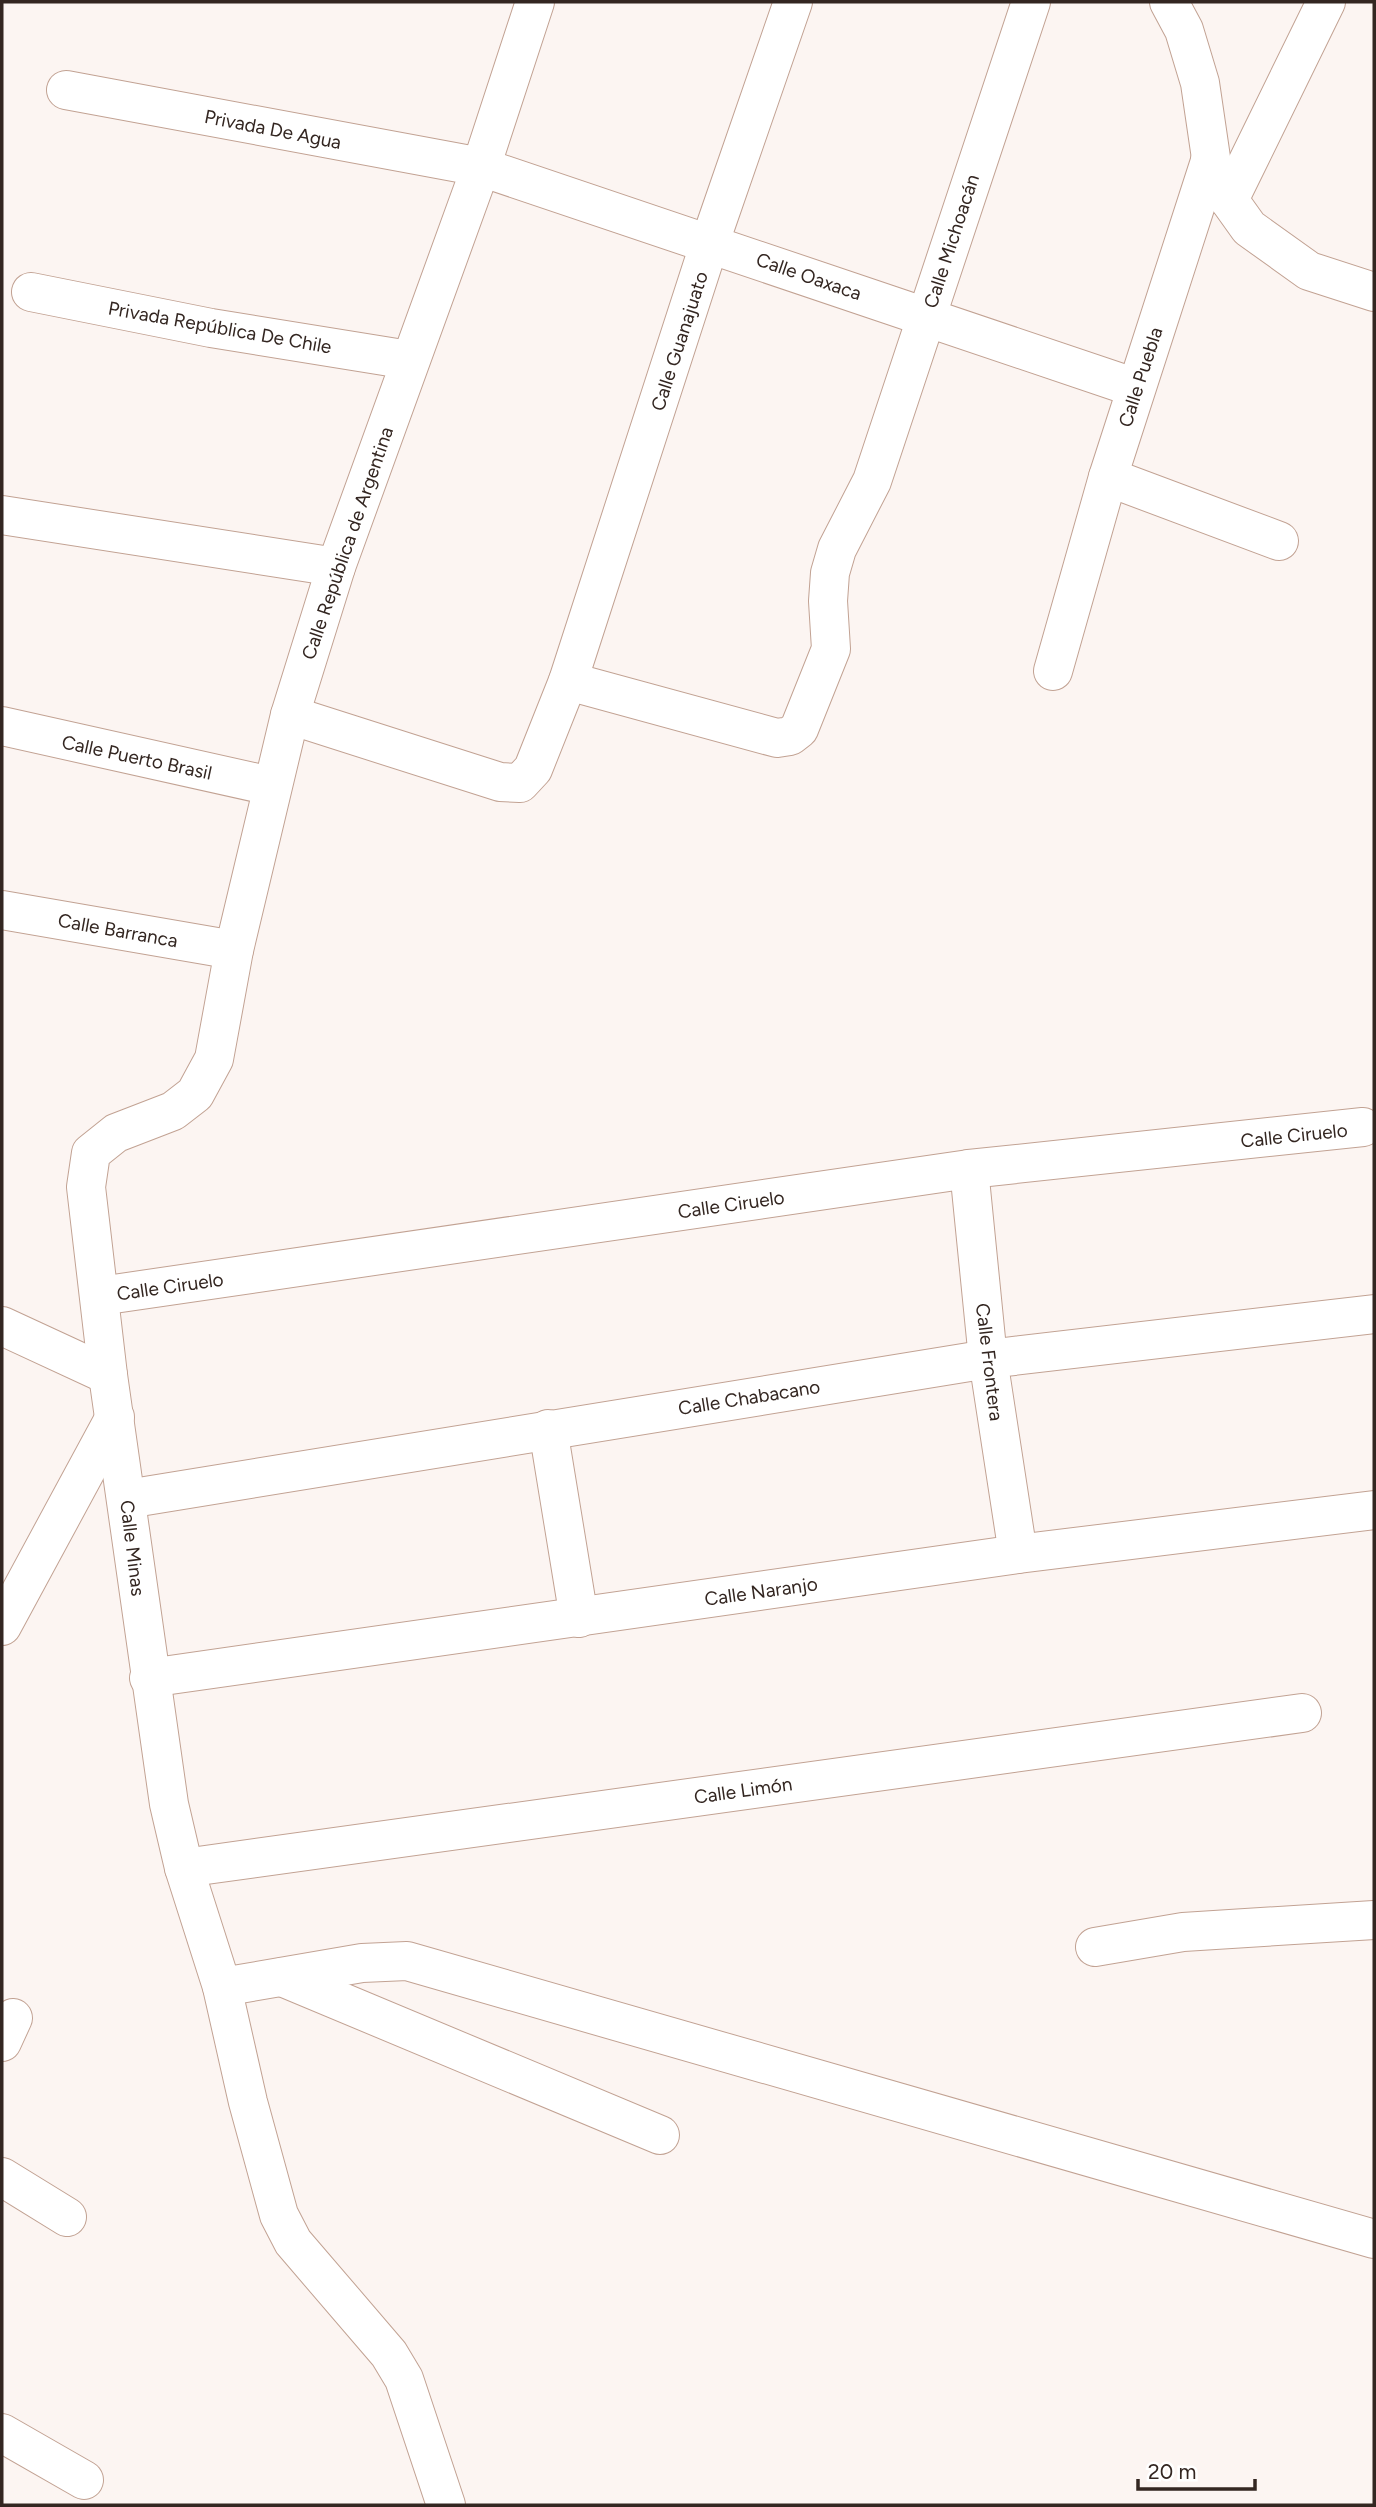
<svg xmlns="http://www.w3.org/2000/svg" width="1376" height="2507" font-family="Figtree,sans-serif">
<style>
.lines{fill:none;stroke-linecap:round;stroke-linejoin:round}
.minor-casing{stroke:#c2a293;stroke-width:40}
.minor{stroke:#fff;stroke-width:38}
.labels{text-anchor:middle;stroke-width:7;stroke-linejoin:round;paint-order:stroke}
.street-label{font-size:19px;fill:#332621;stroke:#fff}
</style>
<rect width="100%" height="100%" fill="#fcf5f2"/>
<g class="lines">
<g class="minor-casing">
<g id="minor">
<polyline points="66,90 481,167 1136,388"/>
<polyline points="1210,160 1229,200 1249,228 1309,271 1374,292"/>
<polyline points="1229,200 1326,2"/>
<polyline points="31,292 211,328 409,360"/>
<polyline points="1108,477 1279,541"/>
<polyline points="2,515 336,567"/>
<polyline points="1053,671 1108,477 1211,158 1200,83 1184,30 1169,2"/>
<polyline points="568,681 777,738 790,736 799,729 831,649 828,601 830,573 837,549 872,481 1031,2"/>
<polyline points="290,715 500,782 520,783 533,769 568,681 710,242 793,2"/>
<polyline points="2,726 271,786"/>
<polyline points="2,910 234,950"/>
<polyline points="969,1169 988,1359 1018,1554"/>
<polyline points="100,1296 969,1169 1363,1127"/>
<polyline points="2,1326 108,1375"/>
<polyline points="548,1429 579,1618"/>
<polyline points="127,1499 988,1359 1374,1314"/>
<polyline points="2,1626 115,1417"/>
<polyline points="149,1678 1018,1554 1374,1510"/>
<polyline points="184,1868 1302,1713"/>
<polyline points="1095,1947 1183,1932 1374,1920"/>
<polyline points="282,1977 660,2135"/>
<polyline points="222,1987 362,1963 407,1961 1374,2239"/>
<polyline points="2,2042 13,2018"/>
<polyline points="2,2177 67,2217"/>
<polyline points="2,2433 84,2480"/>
<polyline points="446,2505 404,2379 389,2354 293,2242 279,2215 248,2102 222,1987 184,1868 169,1804 108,1375 86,1187 91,1153 116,1133 173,1111 195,1094 214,1059 234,950 290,715 336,567 481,167 535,2"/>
</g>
</g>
<use href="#minor" class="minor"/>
</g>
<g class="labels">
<g class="street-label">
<text transform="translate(273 129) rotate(11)" y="7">Privada De Agua</text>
<text transform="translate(951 241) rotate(-72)" y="7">Calle Michoacán</text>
<text transform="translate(809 276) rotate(19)" y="7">Calle Oaxaca</text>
<text transform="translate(220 327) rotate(10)" y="7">Privada República De Chile</text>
<text transform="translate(679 341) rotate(-72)" y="7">Calle Guanajuato</text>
<text transform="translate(1140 377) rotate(-72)" y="7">Calle Puebla</text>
<text transform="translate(347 543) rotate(-71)" y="7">Calle República de Argentina</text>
<text transform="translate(137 757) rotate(12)" y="7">Calle Puerto Brasil</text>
<text transform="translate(118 930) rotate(10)" y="7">Calle Barranca</text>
<text transform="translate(1294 1135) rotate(-6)" y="7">Calle Ciruelo</text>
<text transform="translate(731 1204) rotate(-8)" y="7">Calle Ciruelo</text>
<text transform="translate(170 1286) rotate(-8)" y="7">Calle Ciruelo</text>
<text transform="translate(990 1362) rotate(83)" y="7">Calle Frontera</text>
<text transform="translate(749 1397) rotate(-9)" y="7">Calle Chabacano</text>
<text transform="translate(133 1548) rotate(83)" y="7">Calle Minas</text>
<text transform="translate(761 1591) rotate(-8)" y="7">Calle Naranjo</text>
<text transform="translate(743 1790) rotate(-8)" y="7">Calle Limón</text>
</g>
</g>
<rect width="1376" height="2507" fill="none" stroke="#332621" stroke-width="7"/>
<path d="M1138 2479v10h117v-10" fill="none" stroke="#332621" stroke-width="3.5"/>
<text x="1148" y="2479" font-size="21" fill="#332621" stroke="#ffffff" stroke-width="5" paint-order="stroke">20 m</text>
</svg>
